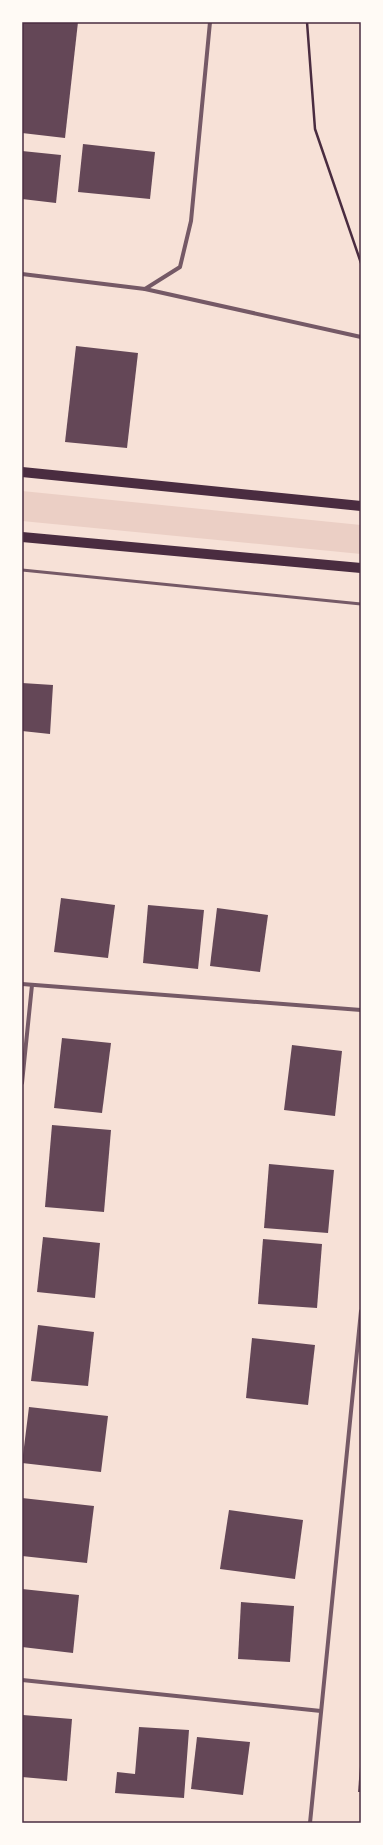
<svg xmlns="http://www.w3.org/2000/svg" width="383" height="1845" font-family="'DejaVu Sans',sans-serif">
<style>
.green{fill:#ebcfc5}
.building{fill:#644757}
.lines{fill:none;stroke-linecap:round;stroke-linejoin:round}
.path{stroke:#4a2c40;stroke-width:2.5}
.service{stroke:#755966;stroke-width:3}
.minor{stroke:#755966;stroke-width:4}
.primary{stroke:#4a2c40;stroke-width:10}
.neatline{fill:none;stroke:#4a2c40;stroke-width:1.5}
</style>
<rect width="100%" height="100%" fill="#f7e1d7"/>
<polygon class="green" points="22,491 361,525 361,554 22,521"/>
<g class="building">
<polygon points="22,22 78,22 65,138 22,133"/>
<polygon points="83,144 155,152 150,199 78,192"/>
<polygon points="22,151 61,155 56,203 22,199"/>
<polygon points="76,346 138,353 127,448 65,442"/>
<polygon points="22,683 53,685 50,734 22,731"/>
<polygon points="61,898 115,905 108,958 54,952"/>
<polygon points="148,905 204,910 198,969 143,963"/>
<polygon points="217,908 268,915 260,972 210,966"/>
<polygon points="62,1038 111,1043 102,1113 54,1108"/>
<polygon points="292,1045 342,1051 335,1116 284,1110"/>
<polygon points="52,1125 111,1130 104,1212 45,1207"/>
<polygon points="269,1164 334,1170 328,1233 264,1228"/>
<polygon points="43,1237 100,1243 95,1298 37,1292"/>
<polygon points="263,1239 322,1244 317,1308 258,1304"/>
<polygon points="38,1325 94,1332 88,1386 31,1381"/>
<polygon points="252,1338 315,1345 308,1405 246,1398"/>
<polygon points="29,1407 108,1416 101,1472 22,1463"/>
<polygon points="22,1498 94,1506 87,1563 22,1556"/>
<polygon points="229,1510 303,1520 295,1579 220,1569"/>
<polygon points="22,1589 79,1595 73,1653 22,1647"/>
<polygon points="241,1602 294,1606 290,1662 238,1659"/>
<polygon points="23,1715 72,1719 67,1781 22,1777"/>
<polygon points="139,1727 189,1730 184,1798 115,1793 117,1772 135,1774"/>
<polygon points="197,1737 250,1742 243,1795 191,1789"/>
<polygon points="360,1766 361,1766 361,1792 358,1792"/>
</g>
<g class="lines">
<polyline class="path" points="307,22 315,129 361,263"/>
<polyline class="service" points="22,570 361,604"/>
<g class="minor">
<polyline points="22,274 145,289 180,267 191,221 210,22"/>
<polyline points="145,289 361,337"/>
<polyline points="22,984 361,1010"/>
<polyline points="22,1083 32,985"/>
<polyline points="22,1680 321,1711"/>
<polyline points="310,1823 361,1311"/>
</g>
<g class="primary">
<polyline points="22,472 361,506"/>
<polyline points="22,537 361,568"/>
</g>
</g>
<rect width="383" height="1845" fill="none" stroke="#fffaf5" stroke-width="46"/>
<rect x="23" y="23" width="337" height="1799" class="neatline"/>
</svg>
